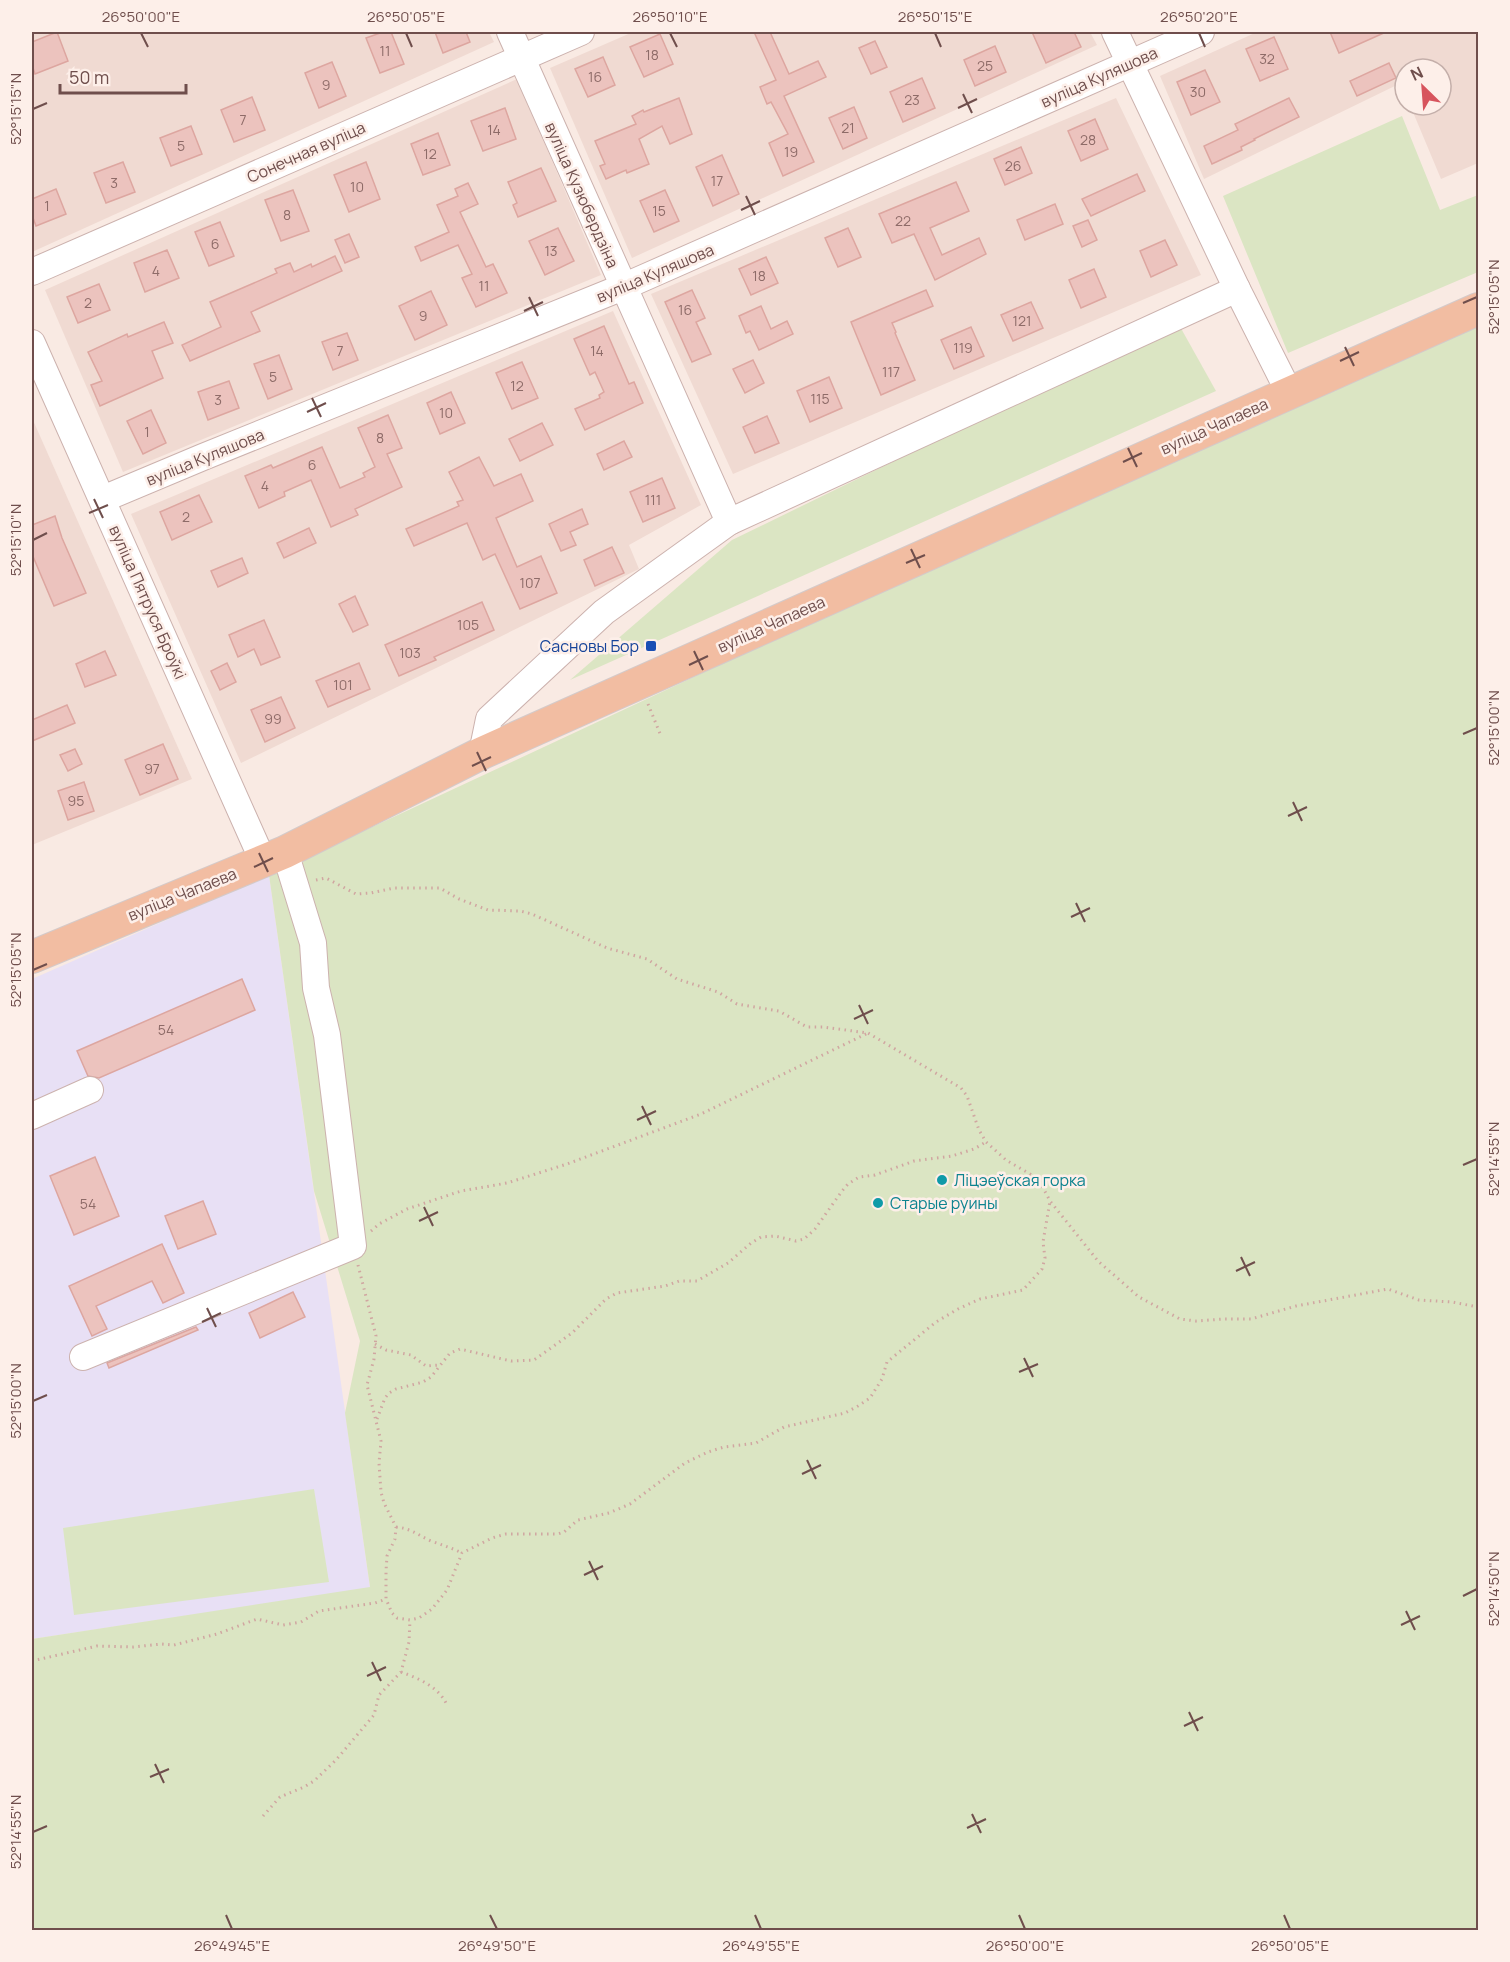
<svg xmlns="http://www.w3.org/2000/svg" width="1510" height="1962" font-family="Manrope,sans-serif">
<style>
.residential{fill:#f0dad2}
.education{fill:#e8e0f5}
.green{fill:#dbe5c3}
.building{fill:#ecc3be;stroke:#dda6a0;stroke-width:1.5}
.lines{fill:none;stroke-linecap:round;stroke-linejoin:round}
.minor-casing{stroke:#ccb2ae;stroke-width:28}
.major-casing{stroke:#d4cac9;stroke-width:34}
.path{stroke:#d0a6a1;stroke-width:3;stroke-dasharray:1.5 4.5;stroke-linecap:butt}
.minor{stroke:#fff;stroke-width:26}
.major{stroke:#f2bda2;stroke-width:32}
.ticks{fill:none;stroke:#6f4e4c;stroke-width:2}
.transit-dot{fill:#1a4fb4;stroke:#fdefe9;stroke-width:2}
.culture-dot{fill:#0f9aa8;stroke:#fdefe9;stroke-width:2}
.labels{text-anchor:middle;stroke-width:5;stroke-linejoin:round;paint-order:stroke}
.number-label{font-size:14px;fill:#8e6b68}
.street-label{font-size:16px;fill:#6f4e4c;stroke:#fdefe9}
.transit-label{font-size:16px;fill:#164399;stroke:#fdefe9;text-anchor:end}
.culture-label{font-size:16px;fill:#0d838f;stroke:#fdefe9;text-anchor:start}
.neatline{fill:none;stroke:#6f4e4c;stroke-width:2}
.ticks-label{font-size:15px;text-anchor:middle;fill:#6f4e4c}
</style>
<rect width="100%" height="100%" fill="#f9eae3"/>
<g class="residential">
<polygon points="32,32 489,32 494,42 32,252"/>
<polygon points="633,32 1090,32 1097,45 632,258 550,68"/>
<polygon points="1257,32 1478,32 1478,163 1441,179 1410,105 1441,105 1441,69 1405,69 1405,93 1401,83 1204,179 1160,76"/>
<polygon points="517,79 601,275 123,472 45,290"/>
<polygon points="1116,98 1201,275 733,474 651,294"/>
<polygon points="613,311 701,505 629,545 639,569 241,763 131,514"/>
<polygon points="32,418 192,779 32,845"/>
</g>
<polygon class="education" points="269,875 370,1588 32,1639 32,979"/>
<g class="green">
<polygon points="1402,116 1440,210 1478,195 1478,272 1288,353 1223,196"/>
<polygon points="1478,315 1478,1930 32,1930 32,1639 370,1587 345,1413 360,1341 314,1191 269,875 1428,335"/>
<polygon points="1178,323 1216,391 570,680 732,540"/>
<polygon points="314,1489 329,1582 74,1615 63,1528"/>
</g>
<g class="building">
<polygon points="57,32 68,61 35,74 32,65 32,42"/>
<polygon points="383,32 391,32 404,64 380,73 366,38"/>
<polygon points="435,32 466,32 470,42 443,53"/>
<polygon points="754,32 770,32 789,74 818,61 826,77 784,96 814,162 783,176 769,143 788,134 771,102 767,104 760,87 776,80"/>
<polygon points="1032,32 1074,32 1081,47 1046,63"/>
<polygon points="1330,32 1386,32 1339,53"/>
<polygon points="660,34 673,64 644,77 630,47"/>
<polygon points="1274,37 1288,69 1260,81 1246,49"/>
<polygon points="875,41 887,67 871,74 859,48"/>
<polygon points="995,46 1006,72 975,86 964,60"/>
<polygon points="603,57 615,85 588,97 575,69"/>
<polygon points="332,62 346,96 319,108 305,73"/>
<polygon points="1389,63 1396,78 1357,96 1350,81"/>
<polygon points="1205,70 1220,102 1191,115 1177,82"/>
<polygon points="922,78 935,108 903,122 890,92"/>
<polygon points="252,97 265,130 234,142 221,110"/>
<polygon points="679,98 692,134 670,144 662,126 639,139 649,164 627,173 626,170 606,179 600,166 605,164 595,141 636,124 632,116 643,110 644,112"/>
<polygon points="1289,98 1299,117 1254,139 1255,140 1241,147 1242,150 1212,164 1204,146 1238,130 1235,124"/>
<polygon points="854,107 867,138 843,149 829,118"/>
<polygon points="505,108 516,139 483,151 471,121"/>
<polygon points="1095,119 1108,149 1081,161 1068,131"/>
<polygon points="191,126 202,154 171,166 160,138"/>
<polygon points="438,133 450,165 423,175 411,144"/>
<polygon points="1021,147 1032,173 1005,185 994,159"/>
<polygon points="722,155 739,194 713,206 696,167"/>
<polygon points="123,162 135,192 106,203 94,173"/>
<polygon points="366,162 380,199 349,212 334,175"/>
<polygon points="541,168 556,201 518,217 513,205 517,203 508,182"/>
<polygon points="1137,174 1145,191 1091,216 1082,199"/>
<polygon points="956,182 969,211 930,228 942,255 979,238 986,254 935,280 914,234 892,243 879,214"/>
<polygon points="468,183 478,204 460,212 486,267 493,264 507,293 476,307 462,278 472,274 458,245 421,261 415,247 449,232 437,205 458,196 455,189"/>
<polygon points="56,189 66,214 36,226 32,215 32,199"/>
<polygon points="293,190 309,231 281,241 265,200"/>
<polygon points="665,190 679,221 654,232 640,201"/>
<polygon points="1055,204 1063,224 1025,240 1017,220"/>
<polygon points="1088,220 1097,240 1082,247 1073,226"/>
<polygon points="220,222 234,256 209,266 195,232"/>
<polygon points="558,228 574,261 545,275 529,241"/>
<polygon points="848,228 861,257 838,267 825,238"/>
<polygon points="349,234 359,257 345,263 335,240"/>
<polygon points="1165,240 1177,265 1151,277 1140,251"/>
<polygon points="167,250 179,278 145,292 134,263"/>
<polygon points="335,256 342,271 251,312 260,331 190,361 182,345 221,327 210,302 277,273 275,269 290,263 294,272 311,264 312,267"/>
<polygon points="766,257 778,283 751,295 739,269"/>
<polygon points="1094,269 1106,297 1081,308 1069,280"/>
<polygon points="99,284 110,310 78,323 67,297"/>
<polygon points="692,290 705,318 696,322 711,354 692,362 665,302"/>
<polygon points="926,290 933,306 892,323 896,332 895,333 915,380 881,395 851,322"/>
<polygon points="431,291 447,325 415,340 399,306"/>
<polygon points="1031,302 1043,328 1013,341 1001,315"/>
<polygon points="761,306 771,329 787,321 793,334 759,350 750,331 746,333 739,316"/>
<polygon points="164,322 173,343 152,351 163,378 100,406 91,385 102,381 88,352 127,334 128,337"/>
<polygon points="604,326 629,384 634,382 643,403 585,430 575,409 600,398 599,395 604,392 595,372 590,375 574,339"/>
<polygon points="971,327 984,356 954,369 941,340"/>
<polygon points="347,333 358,360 333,370 322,342"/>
<polygon points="279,355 292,389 268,399 254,364"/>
<polygon points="753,360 764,383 745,393 733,369"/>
<polygon points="522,362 538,398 512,409 496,373"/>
<polygon points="829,377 842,408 810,422 797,391"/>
<polygon points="229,381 239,408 208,420 198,392"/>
<polygon points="451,392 465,423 440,434 427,403"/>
<polygon points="151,410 166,443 143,454 127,421"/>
<polygon points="388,415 402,448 387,454 402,487 355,509 358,515 331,527 311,480 284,492 285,496 259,508 245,476 271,465 273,468 322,447 340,488 365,477 363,473 375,467 358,428"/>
<polygon points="767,416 779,443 755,453 743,427"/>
<polygon points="542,423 553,445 520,461 509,439"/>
<polygon points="624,441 632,457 604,470 597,454"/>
<polygon points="479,457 494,486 521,474 533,501 496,518 517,567 541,556 557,593 520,609 495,554 483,560 467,523 414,546 406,529 459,506 457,502 463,500 449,472"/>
<polygon points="662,478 675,508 643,522 630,492"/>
<polygon points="199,495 212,522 172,540 160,512"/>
<polygon points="582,509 588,524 570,532 576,545 561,551 549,524"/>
<polygon points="55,516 62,538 86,593 54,606 32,554 32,525"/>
<polygon points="309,528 316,543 284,558 277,543"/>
<polygon points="612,547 624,573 595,586 584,560"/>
<polygon points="242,558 248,573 218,587 211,571"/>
<polygon points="355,596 368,625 353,632 339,604"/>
<polygon points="482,602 494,630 434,657 436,660 399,676 385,645"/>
<polygon points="264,620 280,657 261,665 254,649 238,657 229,635"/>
<polygon points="105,651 116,675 85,687 76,664"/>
<polygon points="227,663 236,682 220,690 211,671"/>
<polygon points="359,663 370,689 328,707 316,681"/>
<polygon points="281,697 295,728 265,742 251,710"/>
<polygon points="67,705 75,723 32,741 32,720"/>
<polygon points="163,744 178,779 140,795 125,760"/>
<polygon points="75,749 82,764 68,771 60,755"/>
<polygon points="84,782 94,811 68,820 58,791"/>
<polygon points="242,979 255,1010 99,1078 88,1076 77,1051"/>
<polygon points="95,1157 119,1216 74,1235 50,1176"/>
<polygon points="203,1201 216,1234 178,1249 165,1216"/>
<polygon points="162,1244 184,1293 163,1303 152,1281 96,1306 107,1329 92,1336 69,1286"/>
<polygon points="293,1292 305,1317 260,1338 249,1313"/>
<polygon points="196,1327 198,1330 109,1368 107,1363"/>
</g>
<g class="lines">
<g class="minor-casing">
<g id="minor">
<polyline points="510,32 729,522"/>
<polyline points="1115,32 1237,289 1289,392"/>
<polyline points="32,272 581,32"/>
<polyline points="32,343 263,861"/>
<polyline points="103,499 203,457 623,287 1201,32"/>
<polyline points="482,753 489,719 604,612 729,522 1237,289"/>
<polyline points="32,1116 90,1090"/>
<polyline points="83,1357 353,1246 327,1035 316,988 313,943 285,852"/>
</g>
</g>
<g class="major-casing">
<polyline id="major" points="32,957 285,852 482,753 1478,309"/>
</g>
<g class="path">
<polyline points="648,704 661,736"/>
<polyline points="316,880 326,878 356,894 371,893 394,888 440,888 459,899 488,910 520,911 532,914 607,948 647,959 677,979 718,992 737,1004 779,1011 807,1027 823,1027 868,1033 961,1088 967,1096 979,1130 986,1142 1006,1160 1032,1175 1040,1182 1050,1201 1098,1261 1139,1297 1180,1319 1196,1321 1224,1319 1251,1319 1296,1306 1388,1289 1419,1300 1452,1302 1478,1307"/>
<polyline points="371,1231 379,1224 407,1209 461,1191 507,1183 567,1164 701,1114 868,1033"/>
<polyline points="358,1265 376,1336 374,1359 367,1385 381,1441 379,1463 381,1492 384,1503 396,1527 395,1539 387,1556 386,1571 386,1599 392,1613 397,1618 410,1620 419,1618 432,1609 447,1590 462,1553 492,1538 506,1534 558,1534 564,1532 578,1520 609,1513 630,1504 685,1463 708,1452 724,1447 756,1443 784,1427 845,1413 858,1406 870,1398 882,1379 887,1362 936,1322 958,1309 980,1299 1023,1290 1032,1280 1042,1269 1045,1258 1043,1242 1050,1201"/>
<polyline points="375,1344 386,1350 411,1355 426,1366 439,1365"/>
<polyline points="377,1419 385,1398 389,1393 396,1389 423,1382 431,1377 450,1353 460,1349 511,1361 534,1360 572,1333 606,1299 617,1293 665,1286 679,1281 697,1281 728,1263 751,1243 761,1237 775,1236 796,1241 804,1239 815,1229 842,1191 848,1184 859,1177 875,1175 914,1161 952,1156 974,1149 986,1142"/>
<path d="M396,1527C410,1528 418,1535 431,1541C442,1545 452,1548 462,1553"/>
<polyline points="32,1661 97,1646 133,1647 162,1644 174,1645 217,1634 257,1619 283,1625 301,1622 319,1611 375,1603 386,1599"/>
<path d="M401,1672C418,1678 439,1687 447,1705"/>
<polyline points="263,1816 280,1797 304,1787 314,1781 336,1760 374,1715 379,1695 401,1672 409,1642 410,1620"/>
</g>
<use href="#minor" class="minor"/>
<use href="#major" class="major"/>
</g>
<path class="ticks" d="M141,33L148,47M406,33L412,47M670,33L677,47M935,33L941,47M1199,33L1205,47M963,94L972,113M958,108L977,99M33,109L47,103M746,196L755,215M741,210L760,201M529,297L538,316M1463,303L1477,297M524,311L543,302M1345,347L1354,366M1340,361L1359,352M312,398L321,417M307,412L326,403M1128,448L1137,467M1123,462L1142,453M94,499L103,518M89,513L108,505M33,540L47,533M911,549L920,568M906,563L925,555M694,651L703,670M689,665L708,656M1463,734L1477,728M477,752L486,771M472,766L491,757M1293,802L1302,821M1288,816L1307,807M259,853L268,872M254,867L273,858M1076,903L1085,922M1071,917L1090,908M33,970L47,964M859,1005L868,1024M854,1019L873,1010M642,1106L651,1125M637,1120L656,1111M1463,1165L1477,1159M424,1207L433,1226M419,1221L438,1212M1241,1257L1250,1276M1236,1271L1255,1262M207,1308L216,1327M202,1322L221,1313M1024,1358L1033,1377M1019,1372L1038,1364M33,1401L47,1395M807,1460L816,1479M802,1474L821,1465M589,1561L598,1580M584,1575L603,1566M1463,1596L1477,1589M1406,1611L1415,1630M1401,1625L1420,1616M372,1662L381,1681M367,1676L386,1667M1189,1712L1198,1731M1184,1726L1203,1717M155,1764L164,1783M150,1777L169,1769M972,1814L981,1833M967,1828L986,1819M33,1832L47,1826M226,1915L232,1929M490,1915L497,1929M755,1915L761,1929M1019,1915L1025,1929M1284,1915L1290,1929"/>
<rect class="transit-dot" x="645" y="640" width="12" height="12" rx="3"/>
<g class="culture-dot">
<circle cx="942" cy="1180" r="6"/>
<circle cx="878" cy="1203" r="6"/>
</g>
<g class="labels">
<g class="number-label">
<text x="385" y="56">11</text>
<text x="652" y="60">18</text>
<text x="1267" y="64">32</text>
<text x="985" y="71">25</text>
<text x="595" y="82">16</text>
<text x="326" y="90">9</text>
<text x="1198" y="97">30</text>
<text x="912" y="105">23</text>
<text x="243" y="125">7</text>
<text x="848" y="133">21</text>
<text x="494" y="135">14</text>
<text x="1088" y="145">28</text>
<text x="181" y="151">5</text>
<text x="791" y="157">19</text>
<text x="430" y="159">12</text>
<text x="1013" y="171">26</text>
<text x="717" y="186">17</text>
<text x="114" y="188">3</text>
<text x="357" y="192">10</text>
<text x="47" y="211">1</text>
<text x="659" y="216">15</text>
<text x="287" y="220">8</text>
<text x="903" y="226">22</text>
<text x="215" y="249">6</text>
<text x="551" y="256">13</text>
<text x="156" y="276">4</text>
<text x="759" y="281">18</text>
<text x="484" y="291">11</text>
<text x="88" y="308">2</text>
<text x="685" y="315">16</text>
<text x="423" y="321">9</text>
<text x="1022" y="326">121</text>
<text x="963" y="353">119</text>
<text x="340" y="356">7</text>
<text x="597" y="356">14</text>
<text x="891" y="377">117</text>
<text x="273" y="382">5</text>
<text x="517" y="391">12</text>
<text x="820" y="404">115</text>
<text x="218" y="405">3</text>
<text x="446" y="418">10</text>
<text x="147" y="437">1</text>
<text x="380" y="443">8</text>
<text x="312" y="470">6</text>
<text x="265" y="491">4</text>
<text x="653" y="505">111</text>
<text x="186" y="522">2</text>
<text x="530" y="588">107</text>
<text x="468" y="630">105</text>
<text x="410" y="658">103</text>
<text x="343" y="690">101</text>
<text x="273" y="724">99</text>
<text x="152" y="774">97</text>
<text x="76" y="806">95</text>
<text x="166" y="1035">54</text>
<text x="88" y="1209">54</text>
</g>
<g class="street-label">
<text transform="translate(1099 77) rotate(-24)" y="6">вуліца Куляшова</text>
<text transform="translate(306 152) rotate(-24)" y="6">Сонечная вуліца</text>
<text transform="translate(582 195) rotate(66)" y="6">вуліца Кузюбердзіна</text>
<text transform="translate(655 273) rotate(-23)" y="6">вуліца Куляшова</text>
<text transform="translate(1214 426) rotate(-24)" y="6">вуліца Чапаева</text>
<text transform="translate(205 457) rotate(-22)" y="6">вуліца Куляшова</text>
<text transform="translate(148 602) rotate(66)" y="6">вуліца Пятруся Броўкі</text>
<text transform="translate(771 624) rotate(-24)" y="6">вуліца Чапаева</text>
<text transform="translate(182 894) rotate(-22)" y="6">вуліца Чапаева</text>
</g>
<g class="transit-label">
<text x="639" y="652">Сасновы Бор</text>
</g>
<g class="culture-label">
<text x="954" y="1186">Ліцэеўская горка</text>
<text x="890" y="1209">Старые руины</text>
</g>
</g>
<rect width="1510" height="1962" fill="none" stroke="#fdefe9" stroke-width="66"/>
<g transform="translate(1423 87) rotate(335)"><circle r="28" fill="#fdefe9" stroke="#c4afaa" stroke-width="1.5"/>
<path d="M0-4.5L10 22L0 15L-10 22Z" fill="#d7545d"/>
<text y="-9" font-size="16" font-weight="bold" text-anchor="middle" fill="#6f4e4c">N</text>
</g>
<path d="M60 84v9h126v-9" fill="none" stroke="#6f4e4c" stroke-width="3"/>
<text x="69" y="84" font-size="18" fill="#6f4e4c" stroke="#fdefe9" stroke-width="4.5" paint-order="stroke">50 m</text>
<rect x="33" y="33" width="1444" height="1896" class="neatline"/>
<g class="ticks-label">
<text x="141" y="22">26°50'00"E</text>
<text x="406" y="22">26°50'05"E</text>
<text x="670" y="22">26°50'10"E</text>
<text x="935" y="22">26°50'15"E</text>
<text x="1199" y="22">26°50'20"E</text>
<text transform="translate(16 109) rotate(-90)" y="5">52°15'15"N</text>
<text transform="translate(1494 297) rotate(-90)" y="5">52°15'05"N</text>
<text transform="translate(16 540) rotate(-90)" y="5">52°15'10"N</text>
<text transform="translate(1494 728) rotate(-90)" y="5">52°15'00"N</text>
<text transform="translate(16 970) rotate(-90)" y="5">52°15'05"N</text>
<text transform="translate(1494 1159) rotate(-90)" y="5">52°14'55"N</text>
<text transform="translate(16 1401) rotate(-90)" y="5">52°15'00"N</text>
<text transform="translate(1494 1589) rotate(-90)" y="5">52°14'50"N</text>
<text transform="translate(16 1832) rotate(-90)" y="5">52°14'55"N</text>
<text x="232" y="1951">26°49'45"E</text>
<text x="497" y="1951">26°49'50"E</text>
<text x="761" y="1951">26°49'55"E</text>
<text x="1025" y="1951">26°50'00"E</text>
<text x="1290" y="1951">26°50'05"E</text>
</g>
</svg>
